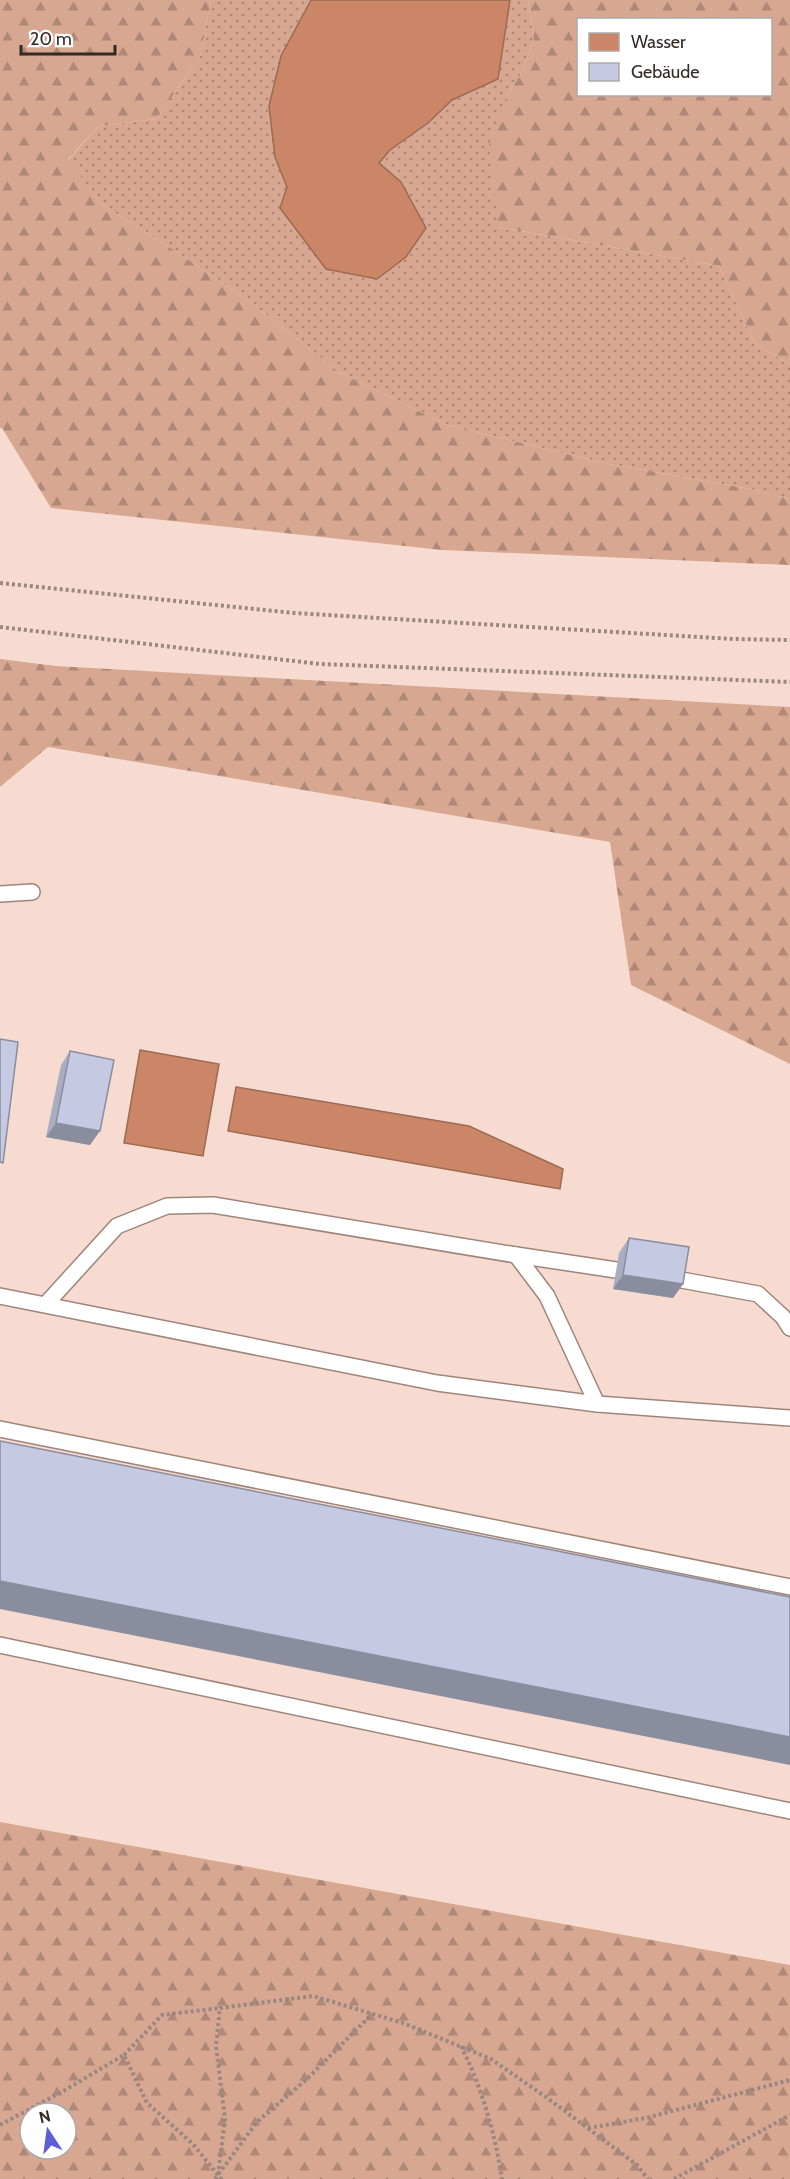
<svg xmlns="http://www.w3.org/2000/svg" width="790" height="2179" font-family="Cabin,sans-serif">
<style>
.grass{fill:url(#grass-dots)}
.forest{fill:url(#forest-firs);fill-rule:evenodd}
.water{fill:#ca8667;stroke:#9d6a53;stroke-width:1.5}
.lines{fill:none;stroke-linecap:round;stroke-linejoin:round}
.service-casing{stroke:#9e857a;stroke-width:18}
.path{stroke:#9a877f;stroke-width:4;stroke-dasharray:3 3;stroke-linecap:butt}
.service{stroke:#fff;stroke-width:15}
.wall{fill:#a9adc2}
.shaded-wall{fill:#8a8d9e}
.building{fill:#c5c9e2;stroke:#8a8d9e;stroke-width:1.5}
</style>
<defs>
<pattern id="grass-dots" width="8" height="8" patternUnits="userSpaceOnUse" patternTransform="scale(1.5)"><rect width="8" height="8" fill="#d8a792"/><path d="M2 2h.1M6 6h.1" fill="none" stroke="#b08877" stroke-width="1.8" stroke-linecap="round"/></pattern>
<pattern id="forest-firs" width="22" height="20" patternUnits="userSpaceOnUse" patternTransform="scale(1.5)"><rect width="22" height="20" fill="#d8a792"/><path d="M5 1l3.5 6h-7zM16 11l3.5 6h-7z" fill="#b08877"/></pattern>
</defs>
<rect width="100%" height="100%" fill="#f7dbd0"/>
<polygon class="grass" points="211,0 311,0 281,56 275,157 287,187 401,182 379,163 390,150 428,123 452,100 498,79 510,0 528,0 534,40 522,72 508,93 498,227 719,266 755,344 790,364 790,499 750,489 604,463 447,425 339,372 250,302 177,252 101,204 68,160 99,126 156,119 200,57"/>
<g class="forest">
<polygon points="0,0 211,0 200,57 156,119 99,126 68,159 101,204 177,252 250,302 339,372 447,425 604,463 750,489 790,499 790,565 442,550 51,508 2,428 0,428"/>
<path d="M528,0H790V364L755,344L719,266L498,227L489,144L508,93L522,72L534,40ZM578,20H770V94H578Z"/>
<polygon points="0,659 56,666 790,707 790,1064 631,985 610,842 48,747 0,787"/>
<path d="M0,1822L790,1965V2179H0ZM30,2113H66V2149H30Z"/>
</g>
<g class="water">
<polygon points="311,0 510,0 498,79 452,100 428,123 390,150 379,163 401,182 426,228 406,257 377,279 326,269 280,208 287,187 275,157 269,106 281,56"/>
<polygon points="140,1050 219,1064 203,1156 124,1143"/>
<polygon points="236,1087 469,1126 563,1169 560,1189 228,1131"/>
</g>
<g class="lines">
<g class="service-casing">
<g id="service">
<polyline points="0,894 32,892"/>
<polyline points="516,1255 547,1296 597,1404"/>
<polyline points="676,1279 758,1294 783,1317 790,1328"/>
<polyline points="0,1296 437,1383 597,1404 790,1418"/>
<polyline points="46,1304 117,1226 167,1206 213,1205 516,1255 616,1270"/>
<polyline points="0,1429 790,1587"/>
<polyline points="0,1645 790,1811"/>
</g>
</g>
<g class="path">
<polyline points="0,583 294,613 733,639 790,640"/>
<polyline points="0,627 320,664 790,682"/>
<path d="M461,2046C482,2088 495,2133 502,2179"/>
<polyline points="124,2055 162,2015 220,2008"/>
<polyline points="0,2125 65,2090 124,2055 147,2103 193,2144 221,2179"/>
<polyline points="588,2128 646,2118 790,2080"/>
<polyline points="218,2175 225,2119 216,2046 220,2008 313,1996 403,2023 491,2059 546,2097 637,2165 648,2179"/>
<polyline points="215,2179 257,2122 307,2079 372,2014"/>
<polyline points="674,2179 790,2115"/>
</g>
<use href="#service" class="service"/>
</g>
<g class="wall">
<polygon points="70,1051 90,1145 46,1137 61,1065"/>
<polygon points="629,1238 683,1284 673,1298 613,1289 619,1253"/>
</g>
<g class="shaded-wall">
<polygon points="56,1123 100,1131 90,1145 46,1137"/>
<polygon points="623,1275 683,1284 673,1298 613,1289"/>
<polygon points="0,1581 790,1737 790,1765 0,1609"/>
</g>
<g class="building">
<polygon points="0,1039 18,1042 3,1163 0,1162"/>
<polygon points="70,1051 114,1060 100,1131 56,1123"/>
<polygon points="629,1238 689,1247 683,1284 623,1275"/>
<polygon points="0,1441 790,1597 790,1737 0,1581"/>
</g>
<rect x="577" y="18" width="195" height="78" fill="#ffffff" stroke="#ada9a8" stroke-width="1.5"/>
<rect x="589" y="33" width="30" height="18" fill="#ca8667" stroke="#ada9a8" stroke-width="1.5"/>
<text x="631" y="48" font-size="18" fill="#332925">Wasser</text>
<rect x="589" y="63" width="30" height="18" fill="#c5c9e2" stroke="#ada9a8" stroke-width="1.5"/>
<text x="631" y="78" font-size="18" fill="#332925">Gebäude</text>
<g transform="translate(48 2131) rotate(347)"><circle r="28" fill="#ffffff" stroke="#ada9a8" stroke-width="1.5"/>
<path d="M0-4.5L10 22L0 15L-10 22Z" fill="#5e5fd7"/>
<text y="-9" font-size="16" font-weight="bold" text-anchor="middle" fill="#332925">N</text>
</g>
<path d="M21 45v9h94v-9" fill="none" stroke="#332925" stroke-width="3"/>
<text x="30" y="45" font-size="18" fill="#332925" stroke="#ffffff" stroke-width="4.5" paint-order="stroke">20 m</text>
</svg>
